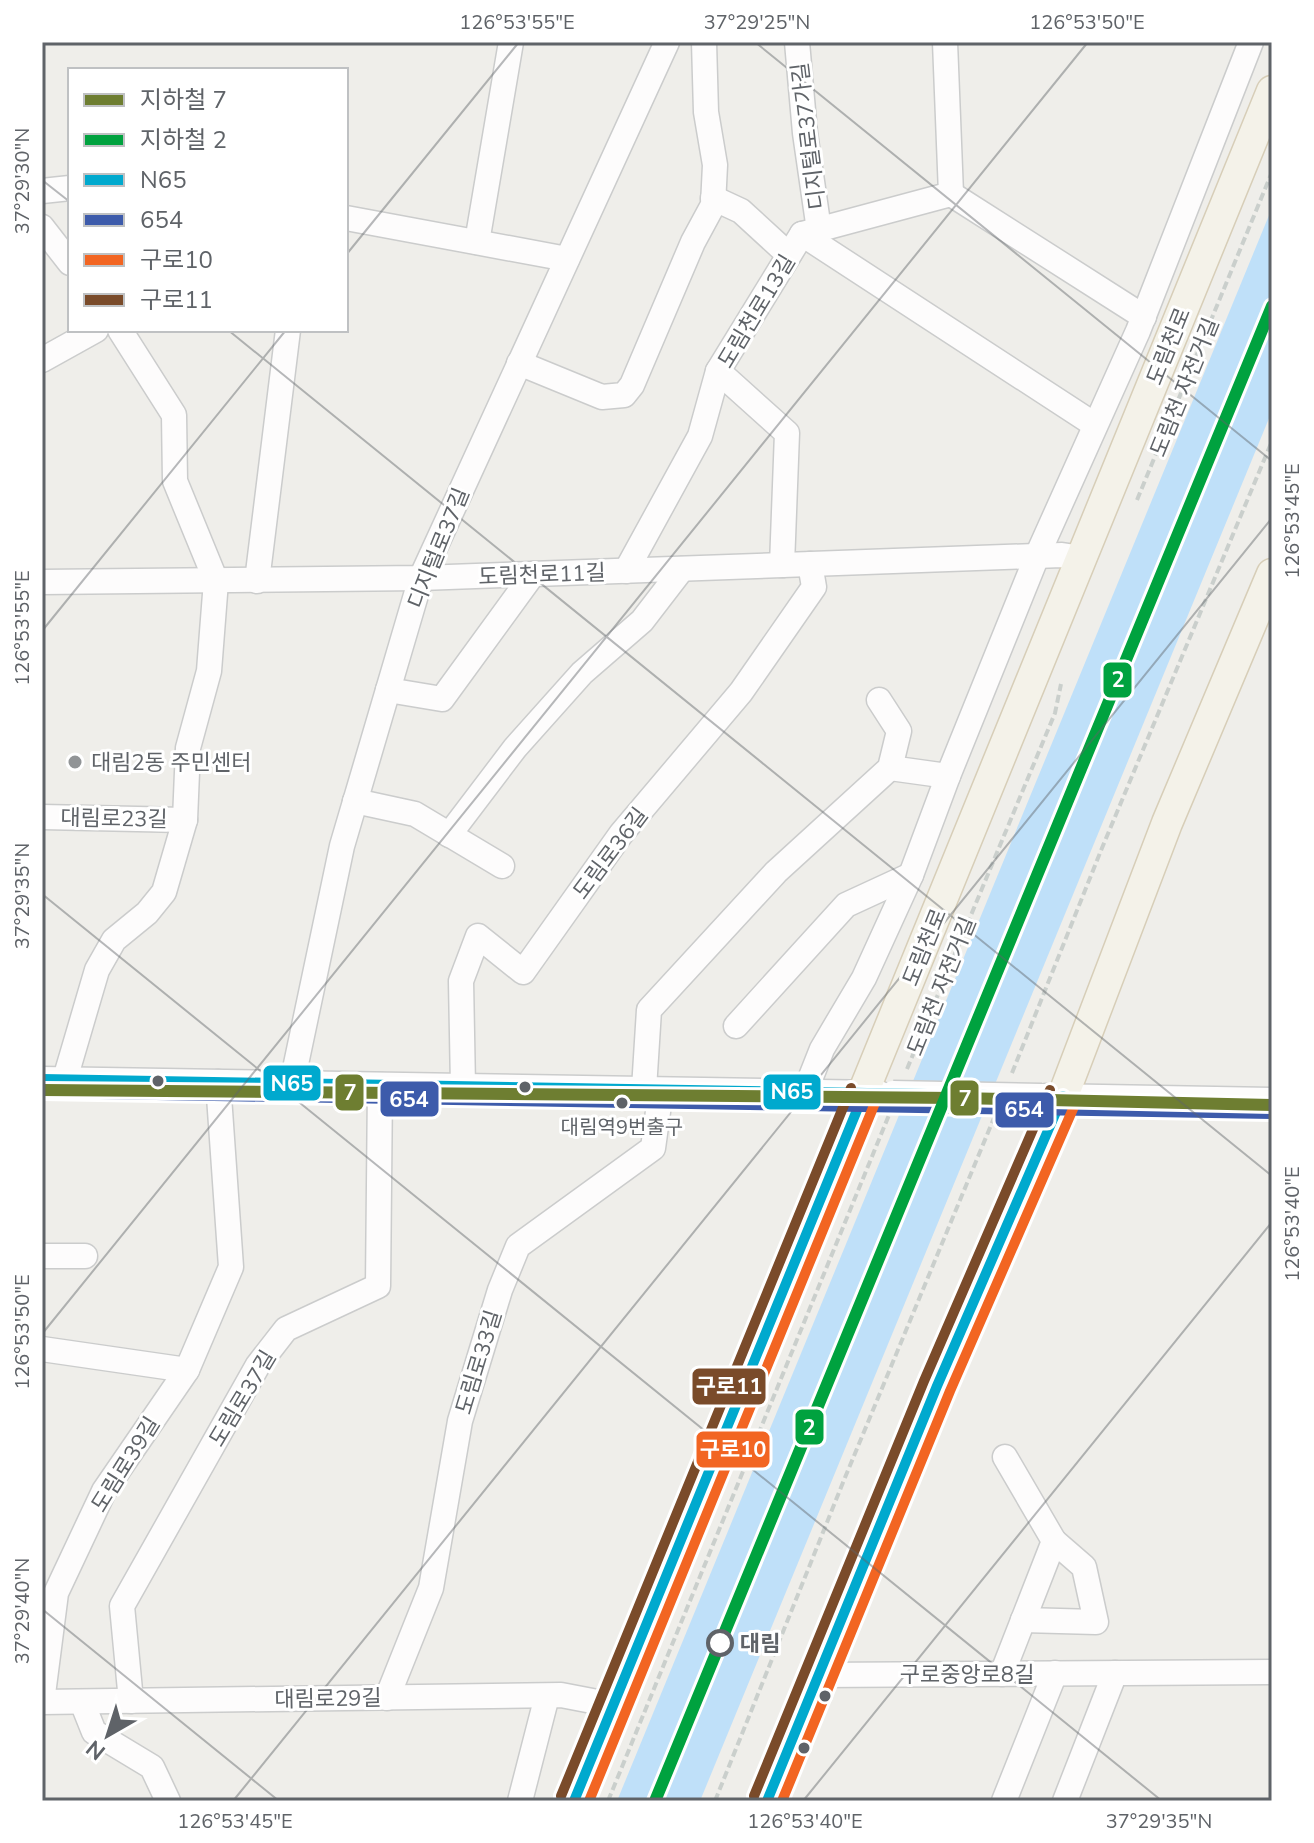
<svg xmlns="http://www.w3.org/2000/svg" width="1314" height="1843" font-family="'Nunito Sans','Noto Sans KR',sans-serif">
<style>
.water{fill:#bfe0f9}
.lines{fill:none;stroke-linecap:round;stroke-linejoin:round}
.minor-casing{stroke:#cbcccc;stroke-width:27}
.major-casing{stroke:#d7ceb8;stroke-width:33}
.path{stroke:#cacfcc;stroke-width:4;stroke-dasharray:8 4;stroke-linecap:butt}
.minor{stroke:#fdfcfc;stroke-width:24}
.major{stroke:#f4f2e9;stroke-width:30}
.minor-bridge-casing{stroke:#cbcccc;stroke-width:27;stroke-linecap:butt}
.minor-bridge{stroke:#fdfcfc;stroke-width:24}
.bus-1-casing{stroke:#fff;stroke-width:16}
.bus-2-casing{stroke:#fff;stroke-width:16}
.bus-3-casing{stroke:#fff;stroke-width:16}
.bus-4-casing{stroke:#fff;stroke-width:16}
.bus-1{stroke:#00a9ce;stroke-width:10}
.bus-2{stroke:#3d5bab;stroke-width:10}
.bus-3{stroke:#f26522;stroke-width:10}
.bus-4{stroke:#7a4b2a;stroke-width:10}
.metro-1-casing{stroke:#fff;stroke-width:18}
.metro-2-casing{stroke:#fff;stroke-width:18}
.metro-1{stroke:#6e7e31;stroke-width:12}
.metro-2{stroke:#00a23f;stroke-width:12}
.ticks{fill:none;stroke:#5f6368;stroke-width:2;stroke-opacity:0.45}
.poi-dot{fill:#919496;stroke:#fff;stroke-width:3}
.bus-dot{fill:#5f6368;stroke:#fff;stroke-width:3}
.stop-dot{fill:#fff;stroke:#5f6368;stroke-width:4}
.labels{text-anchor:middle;stroke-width:6;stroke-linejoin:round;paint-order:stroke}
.bus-label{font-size:20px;fill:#5f6368;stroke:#fff}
.street-label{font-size:22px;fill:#5f6368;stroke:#fff}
.poi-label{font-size:22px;fill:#5f6368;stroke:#fff;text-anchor:start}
.stop-label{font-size:22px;font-weight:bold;fill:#5f6368;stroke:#fff;text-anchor:start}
.line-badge{stroke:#fff;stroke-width:3}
.badge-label{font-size:22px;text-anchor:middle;font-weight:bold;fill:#fff}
.neatline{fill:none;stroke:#5f6368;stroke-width:3}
.ticks-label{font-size:20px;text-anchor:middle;fill:#5f6368}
</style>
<rect width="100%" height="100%" fill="#efeeea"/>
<polygon class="water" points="1272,208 1272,411 700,1801 617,1801"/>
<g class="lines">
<g class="minor-casing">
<g id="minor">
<polyline points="797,42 805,133 819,230"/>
<polyline points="42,191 70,188"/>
<polyline points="951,194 1144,317"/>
<polyline points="713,198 741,211 789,255"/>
<polyline points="346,218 567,259"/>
<polyline points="42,227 70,263"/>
<polyline points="802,234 1095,425"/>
<polyline points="477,242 511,42"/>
<polyline points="42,360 96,330"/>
<polyline points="519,363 602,397 624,395 632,385 693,242 713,205 715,165 706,112 704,42"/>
<polyline points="718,371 787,433 782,565"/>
<polyline points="626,571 700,436 718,371 802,234 951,194 945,42"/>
<polyline points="257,581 288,330"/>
<polyline points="42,582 421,578 1062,555 1082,558"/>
<polyline points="388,690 442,699 533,574"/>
<polyline points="890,768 948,776"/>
<polyline points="355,801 415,814 502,866"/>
<polyline points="42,817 185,820"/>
<polyline points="449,835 515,748 582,673 642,621 682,569"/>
<polyline points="736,1026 846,905 911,875"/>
<polyline points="42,1079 879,1093"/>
<polyline points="65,1079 97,970 114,940 147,913 164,892 185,820 188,748 209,671 216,581 175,481 174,415 120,330"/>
<polyline points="292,1083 342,846 421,578 667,42"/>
<polyline points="463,1087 461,981 478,936 523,972 621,834 741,692 814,587 810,564"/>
<polyline points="644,1089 649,1010 776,872 890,768 899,731 879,700"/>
<polyline points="805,1092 822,1049 864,978 911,875 948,776 1037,556 1138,331 1251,42"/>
<polyline points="1046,1096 1272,1100"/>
<polyline points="42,1256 85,1256"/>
<polyline points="42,1349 187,1370 231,1267 218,1082"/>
<polyline points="1023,1620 1096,1622 1084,1567 1054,1541"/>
<polyline points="1002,1674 1054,1541 1005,1457"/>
<polyline points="818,1675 1272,1672"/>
<polyline points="387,1698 431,1588 460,1421 500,1290 518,1246 653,1148 661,1090"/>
<polyline points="131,1701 122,1606 258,1365 286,1329 378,1286 380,1085"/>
<polyline points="42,1702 561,1695 613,1705"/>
<polyline points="42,1702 56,1593 104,1491 187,1370"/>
<polyline points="82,1702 94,1732 152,1767 168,1801"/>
<polyline points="520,1801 547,1696"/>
<polyline points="1004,1801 1055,1673"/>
<polyline points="1065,1801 1115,1673"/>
</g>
</g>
<g class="major-casing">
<g id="major">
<polyline points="574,1801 1272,91"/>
<polyline points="767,1801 937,1386 1063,1096 1167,823 1272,574"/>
</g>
</g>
<g class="path">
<polyline points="1137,500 1272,172"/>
<polyline points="907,1069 1055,713 1061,684"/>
<polyline points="1012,1073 1102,848 1272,441"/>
<polyline points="608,1801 889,1115"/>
<polyline points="715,1801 844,1480 994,1118"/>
</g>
<use href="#minor" class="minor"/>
<use href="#major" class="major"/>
<g class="minor-bridge-casing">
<polyline id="minor-bridge" points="893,1093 1042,1096"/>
</g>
<use href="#minor-bridge" class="minor-bridge"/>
<g class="bus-1-casing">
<g id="bus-1">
<polyline points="42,1079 1042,1096"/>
<polyline points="574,1801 864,1093"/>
<polyline points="767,1801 937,1386 1063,1096"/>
</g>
</g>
<g class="bus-2-casing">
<polyline id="bus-2" points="42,1093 1272,1114"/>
</g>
<g class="bus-3-casing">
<g id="bus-3">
<polyline points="589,1801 877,1098"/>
<polyline points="782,1801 950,1391 1076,1102"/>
</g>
</g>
<g class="bus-4-casing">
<g id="bus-4">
<polyline points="561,1796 851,1088"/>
<polyline points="754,1796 924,1381 1050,1090"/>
</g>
</g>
<use href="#bus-1" class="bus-1"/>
<use href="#bus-2" class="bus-2"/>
<use href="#bus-3" class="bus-3"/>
<use href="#bus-4" class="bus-4"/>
<g class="metro-1-casing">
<polyline id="metro-1" points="42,1090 956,1098 1272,1105"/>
</g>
<g class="metro-2-casing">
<polyline id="metro-2" points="655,1801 1272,306"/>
</g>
<use href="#metro-1" class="metro-1"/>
<use href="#metro-2" class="metro-2"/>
</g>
<path class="ticks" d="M755,42L1272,461M42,180L70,202M346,255L519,42M228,330L1272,1176M42,631L286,330M42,894L1162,1801M42,1334L1088,42M42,1609L279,1801M233,1801L1272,518M803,1801L1272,1222"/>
<circle class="poi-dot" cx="75" cy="762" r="8"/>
<g class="bus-dot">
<circle cx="158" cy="1081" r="7"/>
<circle cx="525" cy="1087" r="7"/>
<circle cx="622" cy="1103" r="7"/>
<circle cx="825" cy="1696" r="7"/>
<circle cx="804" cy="1748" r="7"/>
</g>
<circle class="stop-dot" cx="720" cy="1643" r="12"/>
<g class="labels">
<g class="bus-label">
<text x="622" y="1134">대림역9번출구</text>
</g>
<g class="street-label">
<text transform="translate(808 136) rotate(-97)" y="8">디지털로37가길</text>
<text transform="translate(756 311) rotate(-59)" y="8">도림천로13길</text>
<text transform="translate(1168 346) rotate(-68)" y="8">도림천로</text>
<text transform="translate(1184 387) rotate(-68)" y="8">도림천 자전거길</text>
<text transform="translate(438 548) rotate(-68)" y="8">디지털로37길</text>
<text transform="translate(542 574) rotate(-2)" y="8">도림천로11길</text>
<text transform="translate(114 818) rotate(1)" y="8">대림로23길</text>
<text transform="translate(610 853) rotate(-53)" y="8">도림로36길</text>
<text transform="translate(924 947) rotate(-68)" y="8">도림천로</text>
<text transform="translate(941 986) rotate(-68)" y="8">도림천 자전거길</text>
<text transform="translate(478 1362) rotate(-73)" y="8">도림로33길</text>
<text transform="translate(242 1398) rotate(-59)" y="8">도림로37길</text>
<text transform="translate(125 1464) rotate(-58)" y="8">도림로39길</text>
<text x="967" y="1682">구로중앙로8길</text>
<text transform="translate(328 1698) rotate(-1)" y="8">대림로29길</text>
</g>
<g class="poi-label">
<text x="91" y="770">대림2동 주민센터</text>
</g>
<g class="stop-label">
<text x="740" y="1651">대림</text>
</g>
</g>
<g class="line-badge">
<rect x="1102" y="661" width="31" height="38" rx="8" fill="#00a23f"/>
<rect x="262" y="1064" width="60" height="38" rx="8" fill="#00a9ce"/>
<rect x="762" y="1073" width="60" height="38" rx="8" fill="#00a9ce"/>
<rect x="334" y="1073" width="31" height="39" rx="8" fill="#6e7e31"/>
<rect x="949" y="1079" width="31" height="38" rx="8" fill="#6e7e31"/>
<rect x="379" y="1080" width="61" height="38" rx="8" fill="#3d5bab"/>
<rect x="994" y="1091" width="61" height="38" rx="8" fill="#3d5bab"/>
<rect x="691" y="1367" width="76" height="39" rx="8" fill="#7a4b2a"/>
<rect x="794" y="1408" width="31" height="38" rx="8" fill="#00a23f"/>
<rect x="695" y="1430" width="76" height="39" rx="8" fill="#f26522"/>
</g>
<g class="badge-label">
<text x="1118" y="687">2</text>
<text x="292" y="1091">N65</text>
<text x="792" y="1099">N65</text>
<text x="350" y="1100">7</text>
<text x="965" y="1106">7</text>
<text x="409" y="1107">654</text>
<text x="1024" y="1117">654</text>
<text x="729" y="1394">구로11</text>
<text x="809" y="1435">2</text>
<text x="733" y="1457">구로10</text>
</g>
<rect width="1314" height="1843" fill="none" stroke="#ffffff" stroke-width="88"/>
<rect x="68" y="68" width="280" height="264" fill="#ffffff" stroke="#bfc1c3" stroke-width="2"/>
<rect x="84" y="94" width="40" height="12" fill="#6e7e31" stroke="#bfc1c3" stroke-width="2"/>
<text x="140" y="108" font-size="24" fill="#5f6368">지하철 7</text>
<rect x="84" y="134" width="40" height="12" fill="#00a23f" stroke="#bfc1c3" stroke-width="2"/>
<text x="140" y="148" font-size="24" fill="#5f6368">지하철 2</text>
<rect x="84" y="174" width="40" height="12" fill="#00a9ce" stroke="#bfc1c3" stroke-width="2"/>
<text x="140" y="188" font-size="24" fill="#5f6368">N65</text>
<rect x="84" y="214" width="40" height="12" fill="#3d5bab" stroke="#bfc1c3" stroke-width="2"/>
<text x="140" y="228" font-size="24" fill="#5f6368">654</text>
<rect x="84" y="254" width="40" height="12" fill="#f26522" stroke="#bfc1c3" stroke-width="2"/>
<text x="140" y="268" font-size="24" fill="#5f6368">구로10</text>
<rect x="84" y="294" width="40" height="12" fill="#7a4b2a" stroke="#bfc1c3" stroke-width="2"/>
<text x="140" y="308" font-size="24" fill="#5f6368">구로11</text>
<g transform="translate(108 1735) rotate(219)" stroke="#ffffff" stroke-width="6" paint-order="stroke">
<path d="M0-6L14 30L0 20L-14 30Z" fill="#5f6368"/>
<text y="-12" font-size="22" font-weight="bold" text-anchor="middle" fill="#5f6368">N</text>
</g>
<rect x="44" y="44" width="1226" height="1755" class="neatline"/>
<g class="ticks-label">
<text x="517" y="29">126°53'55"E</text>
<text x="757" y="29">37°29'25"N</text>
<text x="1087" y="29">126°53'50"E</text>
<text transform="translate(22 181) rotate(-90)" y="7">37°29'30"N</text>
<text transform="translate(1292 521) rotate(-90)" y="7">126°53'45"E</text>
<text transform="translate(22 628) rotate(-90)" y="7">126°53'55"E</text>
<text transform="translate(22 896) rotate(-90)" y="7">37°29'35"N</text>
<text transform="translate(1292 1224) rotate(-90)" y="7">126°53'40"E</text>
<text transform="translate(22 1332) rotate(-90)" y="7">126°53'50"E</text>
<text transform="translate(22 1611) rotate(-90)" y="7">37°29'40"N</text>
<text x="235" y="1828">126°53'45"E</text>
<text x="805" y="1828">126°53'40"E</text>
<text x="1159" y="1828">37°29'35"N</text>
</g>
</svg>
